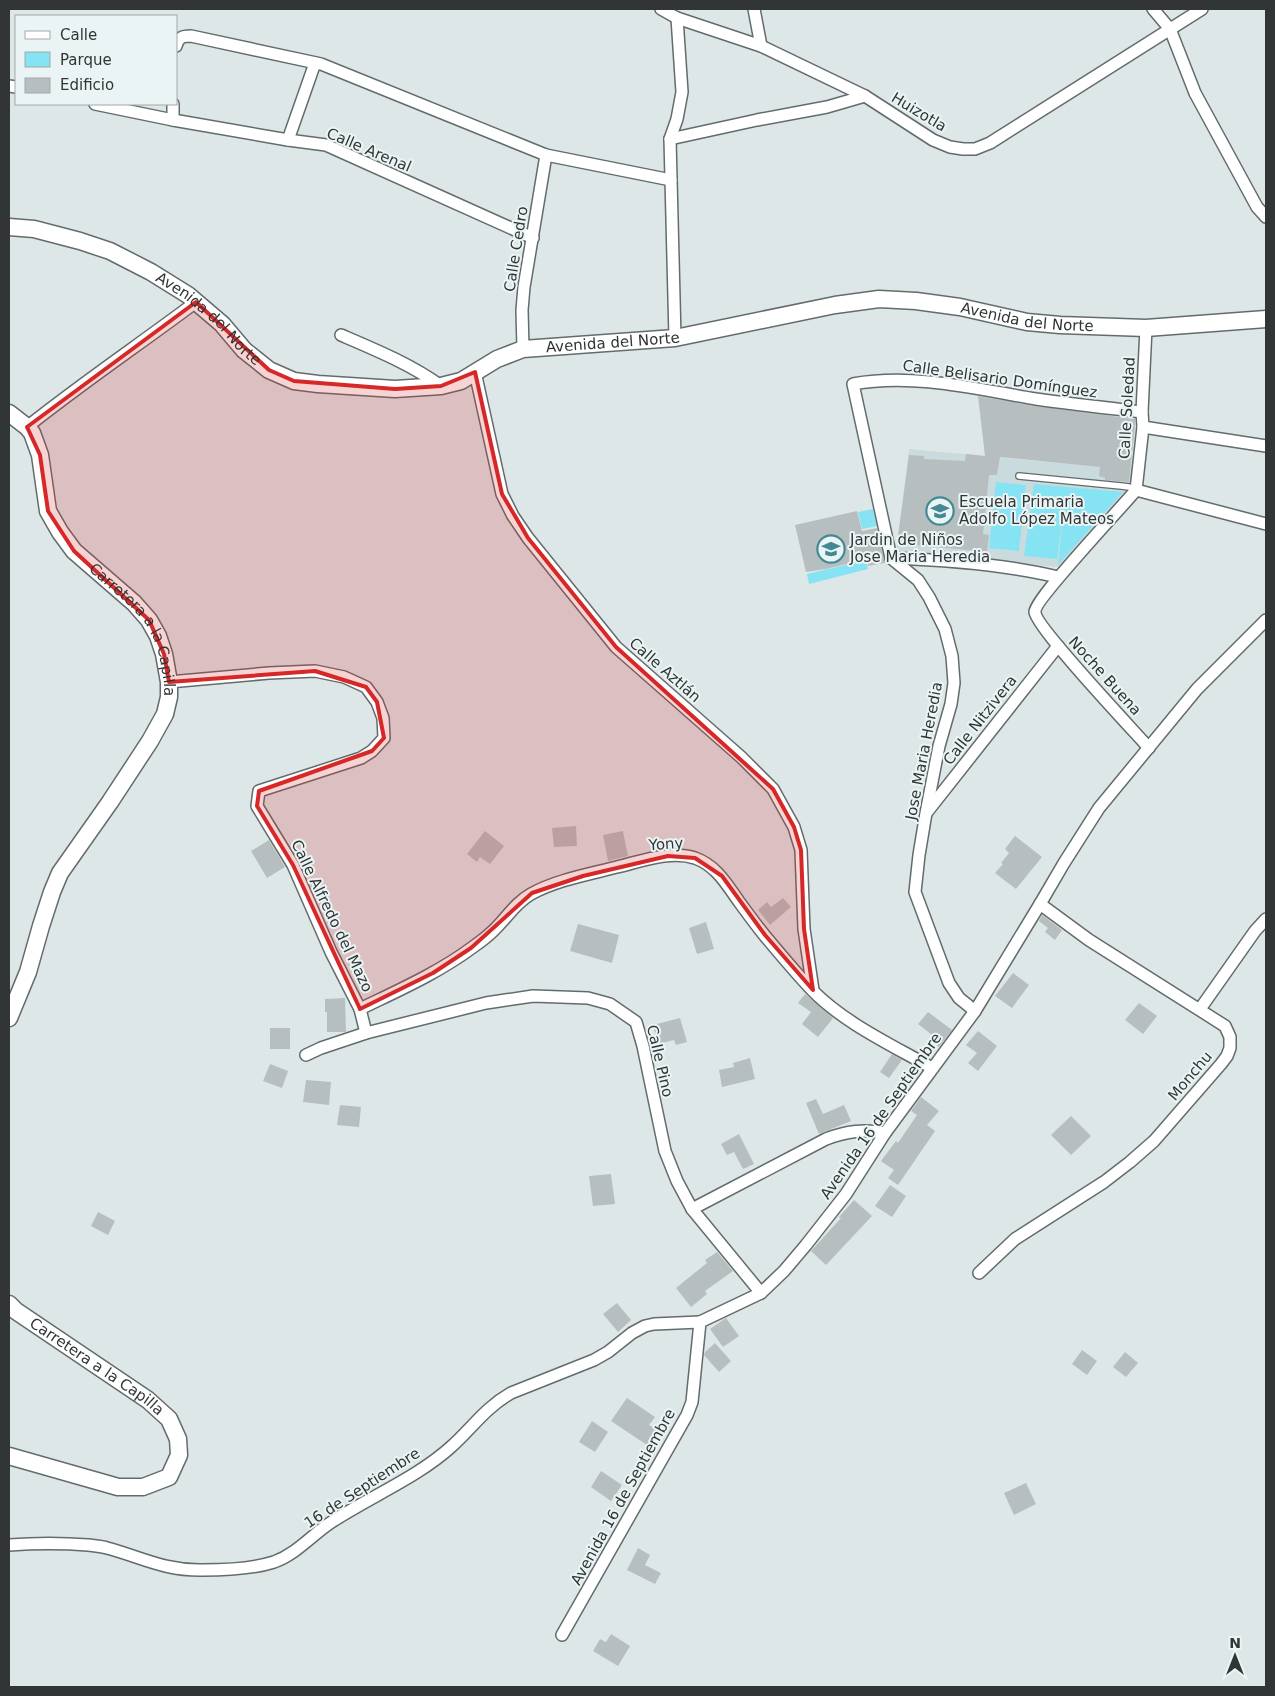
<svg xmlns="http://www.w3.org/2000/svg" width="1275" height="1696" font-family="'DejaVu Sans',sans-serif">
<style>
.built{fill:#cadbde}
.green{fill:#86e3f3}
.building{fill:#b6bec0}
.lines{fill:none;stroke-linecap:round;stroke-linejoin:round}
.lane-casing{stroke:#636b6c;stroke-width:8}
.street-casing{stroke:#636b6c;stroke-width:14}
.secondary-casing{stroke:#636b6c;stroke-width:19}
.lane{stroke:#fff;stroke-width:5.5}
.street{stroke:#fff;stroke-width:11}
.secondary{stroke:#fff;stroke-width:16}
.marked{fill:#d62828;fill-opacity:0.2;stroke:#d62828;stroke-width:4;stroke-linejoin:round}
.labels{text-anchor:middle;stroke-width:4;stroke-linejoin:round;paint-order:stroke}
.street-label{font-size:15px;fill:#313535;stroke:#ebf4f5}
.poi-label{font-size:15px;fill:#313535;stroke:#ebf4f5;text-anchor:start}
</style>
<rect width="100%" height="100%" fill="#dee7e8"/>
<polygon class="built" points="909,449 1136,470 1126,494 1059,567 896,555"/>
<g class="green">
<polygon points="996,482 1026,485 1019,551 989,548"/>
<polygon points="1034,484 1123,492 1058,565 1063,517 1057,559 1024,556"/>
<polygon points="873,509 877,526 862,529 858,512"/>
<polygon points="866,560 868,569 809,584 807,574"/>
</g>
<g class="building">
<polygon points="978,396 1035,406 1135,419 1135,427 1129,482 1105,480 1105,478 1099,476 1100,467 1000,457 997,475 989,475 983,534 989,535 987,552 897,543 909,455 924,456 924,459 965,461 966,454 985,456"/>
<polygon points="857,511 862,531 877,528 885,563 868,566 867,559 826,569 806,572 795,525"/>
<polygon points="576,826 577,846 554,847 552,828"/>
<polygon points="485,831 504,846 490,864 480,857 477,862 467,854"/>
<polygon points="623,831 628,856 608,861 603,835"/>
<polygon points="1015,836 1042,857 1016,889 995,873 1003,864 1001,863 1009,853 1005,849"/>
<polygon points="269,840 285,867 267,878 251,851"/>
<polygon points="783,898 791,907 770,925 758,910 767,902 771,907"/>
<polygon points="1042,915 1062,930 1055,940 1045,932 1048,928 1039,921"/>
<polygon points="706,922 714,949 697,954 689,928"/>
<polygon points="578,924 619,935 612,963 570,951"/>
<polygon points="1013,973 1029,985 1012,1008 995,996"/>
<polygon points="805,994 833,1018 818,1037 802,1024 811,1012 798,1003"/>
<polygon points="345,998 346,1032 327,1032 327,1012 325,1012 325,999"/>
<polygon points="1139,1003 1157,1016 1143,1034 1125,1020"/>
<polygon points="928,1012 952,1030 939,1047 933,1042 936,1038 918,1024"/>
<polygon points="680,1018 687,1042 676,1045 674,1040 658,1044 653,1025"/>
<rect x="270" y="1028" width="20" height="21"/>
<polygon points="978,1031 997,1046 978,1071 968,1063 977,1053 966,1045"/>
<polygon points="892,1054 902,1060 889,1078 880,1072"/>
<polygon points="750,1058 755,1079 722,1087 719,1070 734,1067 733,1063"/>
<polygon points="270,1064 288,1071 282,1088 263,1081"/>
<polygon points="306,1080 331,1082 329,1105 303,1102"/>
<polygon points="921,1097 939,1111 927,1125 935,1131 898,1185 888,1178 894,1170 881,1161 896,1141 898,1143 917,1115 911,1111"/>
<polygon points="816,1099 823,1114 844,1105 851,1121 819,1134 806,1103"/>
<polygon points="340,1105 361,1107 359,1127 337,1125"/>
<polygon points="1071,1116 1091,1136 1071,1155 1051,1135"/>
<polygon points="739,1134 754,1164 743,1169 734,1152 727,1155 721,1144"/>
<polygon points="611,1174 615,1204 593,1206 589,1176"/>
<polygon points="890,1185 906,1196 892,1217 875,1206"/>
<polygon points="854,1200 872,1216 826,1265 811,1251 841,1218 839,1217"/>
<polygon points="98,1212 115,1221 108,1235 91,1226"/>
<polygon points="717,1252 733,1271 705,1291 707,1294 691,1307 676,1288 707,1263 705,1260"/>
<polygon points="617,1303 631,1320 618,1332 603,1314"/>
<polygon points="726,1318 739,1336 723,1347 710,1329"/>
<polygon points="715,1343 731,1361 719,1372 704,1355 705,1352"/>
<polygon points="1082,1350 1097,1361 1087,1375 1072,1364"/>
<polygon points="1125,1352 1138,1363 1126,1377 1113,1367"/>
<polygon points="627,1398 655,1417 649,1425 663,1434 653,1449 611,1421"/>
<polygon points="592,1421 608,1432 595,1452 579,1442"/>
<polygon points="601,1471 622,1485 611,1501 591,1487"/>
<polygon points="1026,1483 1036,1504 1014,1515 1004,1493"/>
<polygon points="638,1548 650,1555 645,1565 661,1573 655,1584 627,1570"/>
<polygon points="611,1634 630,1646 618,1666 593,1651 600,1639 606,1642"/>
</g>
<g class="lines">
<g class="lane-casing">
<polyline id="lane" points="1019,476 1121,486 1129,487 1136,490"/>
</g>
<g class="street-casing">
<g id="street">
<polyline points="661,9 677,18 761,46 865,96 933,140 950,147 963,149 975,149 990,143 1202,9"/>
<polyline points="754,9 761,46"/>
<polyline points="1153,9 1170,29 1195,93 1257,207 1266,217"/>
<path d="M176,46C179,37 182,36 191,36L321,64L546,155L671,180"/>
<polyline points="9,86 16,87"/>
<polyline points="95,104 173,120 288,140 326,145 533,238"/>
<polyline points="173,120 173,104"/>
<polyline points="670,139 757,120 827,107 865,96"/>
<polyline points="288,140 315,63"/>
<path d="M341,335C376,350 410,364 441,386"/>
<polyline points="675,338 670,139 677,119 682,92 677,18"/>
<polyline points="523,349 522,310 524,287 546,155"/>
<polyline points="475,372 502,494 513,516 528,538 616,647 741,757 773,789 794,827 801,850 804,929 813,990"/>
<path d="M27,427C82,383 140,344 196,302"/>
<polyline points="1143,427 1266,446"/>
<path d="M1136,490C1123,506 1034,600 1035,612C1035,626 1133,730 1149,748"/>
<polyline points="1136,490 1143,427 1142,412 1146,328"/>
<polyline points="1136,490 1266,524"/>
<path d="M891,558C947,560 1004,564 1058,577"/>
<polyline points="169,682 269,673 315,671 344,677 366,687 377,702 383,718 384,738 372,751 361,758 259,791 257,806 293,865 331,952 360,1009 366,1033"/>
<polyline points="927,812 1058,646"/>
<path d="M360,1009C399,990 438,973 473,947C480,942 487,937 493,931C506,919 515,903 531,894C556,880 590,874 617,867C642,861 671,850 695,858C717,866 727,885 740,903C748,914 756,925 765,936C780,954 796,973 812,990C844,1023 892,1045 932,1068"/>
<polyline points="1200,1009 1255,931 1266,919"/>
<path d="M975,1011L959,998L949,983L915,892L919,855L926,813L939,746L951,704L954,683L952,656L945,629L929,597L918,580L891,558L853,384C914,373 976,389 1036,399C1071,404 1107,408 1142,412"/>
<polyline points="306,1055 321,1048 366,1033 486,1003 533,996 588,998 610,1004 636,1022 643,1046 665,1151 677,1181 692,1209 761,1293"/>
<path d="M692,1209L826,1139C847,1131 864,1129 885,1133"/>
<polyline points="979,1273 1015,1239 1104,1182 1130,1162 1154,1141 1221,1064 1227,1056 1230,1048 1230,1037 1225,1026 1089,940 1040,904"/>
<path d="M9,1545C36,1543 62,1543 88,1545C95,1546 101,1546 107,1548C141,1557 165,1571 203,1570C226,1570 252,1569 274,1562C296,1554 311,1536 330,1523C369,1497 417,1478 452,1446C473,1427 485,1408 511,1393L594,1360L608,1352L632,1333L645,1326L654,1324L700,1322"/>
<polyline points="562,1635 687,1415 692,1402 700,1322 761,1293 784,1271 806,1245 846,1194 885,1133 975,1011 1040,904 1064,863 1099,808 1197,689 1266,620"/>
</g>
</g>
<g class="secondary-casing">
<g id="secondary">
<path id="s1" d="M9,227L34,229L80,241L110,251L151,272L188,295L222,324L244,350L269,370L294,381L318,384L395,389L441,386L461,381L497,359L523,349L675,338L835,305L879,299L916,301L960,307L1027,322L1060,325L1146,328L1266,319"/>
<path id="s2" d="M9,413L27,427L32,433L40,455L48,511L60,532L74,551L134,603L149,620L158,636L164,654L169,682V697L165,714L150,741L110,802L60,873L52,892L41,926L28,972L9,1018"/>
<path id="s3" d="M9,1304L16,1311L148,1400L169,1419L178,1439L179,1455L169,1477L143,1487H118L9,1456"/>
</g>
</g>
<use href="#lane" class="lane"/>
<use href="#street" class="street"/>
<use href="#secondary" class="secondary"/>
</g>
<path class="marked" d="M196,302L269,370L294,381L395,389L441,386L475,372L502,494L528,538L616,647L773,789L794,827L801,850L804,929L813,990L765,935L722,876L695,858L668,856L583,876L532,893L471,948L433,973L360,1009L293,865L257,806L259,791L372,751L384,738L377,702L366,687L315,671L169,682L164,654L149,620L74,551L48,511L40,455L27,427Z"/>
<defs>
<g id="school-ring" transform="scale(1.4375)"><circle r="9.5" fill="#ebf4f5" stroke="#438994" stroke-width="1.5"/><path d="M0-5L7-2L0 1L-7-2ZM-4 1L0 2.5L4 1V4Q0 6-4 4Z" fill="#438994"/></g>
</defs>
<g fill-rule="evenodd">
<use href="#school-ring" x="940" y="511"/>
<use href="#school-ring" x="831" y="549"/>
</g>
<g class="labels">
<g class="street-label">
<text transform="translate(919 112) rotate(31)" y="5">Huizotla</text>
<text transform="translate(369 150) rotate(23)" y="5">Calle Arenal</text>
<text transform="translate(516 249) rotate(-81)" y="5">Calle Cedro</text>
<text dy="5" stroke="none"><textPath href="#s1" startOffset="1080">Avenida del Norte</textPath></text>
<text dy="5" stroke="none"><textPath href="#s1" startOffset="225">Avenida del Norte</textPath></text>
<text dy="5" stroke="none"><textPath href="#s1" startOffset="660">Avenida del Norte</textPath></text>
<text transform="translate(1000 379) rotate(8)" y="5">Calle Belisario Domínguez</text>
<text transform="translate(1127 408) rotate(-87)" y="5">Calle Soledad</text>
<text dy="5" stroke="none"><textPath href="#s2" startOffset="261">Carretera a la Capilla</textPath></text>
<text transform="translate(665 670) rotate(41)" y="5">Calle Aztlán</text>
<text transform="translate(1105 676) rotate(48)" y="5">Noche Buena</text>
<text transform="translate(980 720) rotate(-52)" y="5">Calle Nitzivera</text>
<text transform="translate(924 751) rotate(-79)" y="5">Jose Maria Heredia</text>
<text transform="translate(666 844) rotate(-4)" y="5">Yony</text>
<text transform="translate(332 916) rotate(64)" y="5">Calle Alfredo del Mazo</text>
<text transform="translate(660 1061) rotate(77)" y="5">Calle Pino</text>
<text transform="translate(1190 1076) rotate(-50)" y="5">Monchu</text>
<text transform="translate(881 1116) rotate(-55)" y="5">Avenida 16 de Septiembre</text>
<text dy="5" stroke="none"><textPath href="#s3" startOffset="108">Carretera a la Capilla</textPath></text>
<text transform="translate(362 1488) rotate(-33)" y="5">16 de Septiembre</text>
<text transform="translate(623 1497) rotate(-61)" y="5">Avenida 16 de Septiembre</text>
</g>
<g class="poi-label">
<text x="959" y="507">Escuela Primaria<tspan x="959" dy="17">Adolfo López Mateos</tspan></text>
<text x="850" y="545">Jardin de Niños<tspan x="850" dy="17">Jose Maria Heredia</tspan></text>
</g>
</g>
<rect width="1275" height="1696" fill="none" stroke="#313535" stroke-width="20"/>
<rect x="15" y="15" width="162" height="90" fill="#ebf4f5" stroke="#a1a8a8"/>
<rect x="25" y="31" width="25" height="8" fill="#ffffff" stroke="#a1a8a8"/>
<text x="60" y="40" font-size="15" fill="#313535">Calle</text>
<rect x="25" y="52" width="25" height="15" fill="#86e3f3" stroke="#a1a8a8"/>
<text x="60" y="65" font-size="15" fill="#313535">Parque</text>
<rect x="25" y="78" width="25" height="15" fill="#b6bec0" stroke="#a1a8a8"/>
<text x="60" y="90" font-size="15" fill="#313535">Edificio</text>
<g transform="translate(1235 1656)" stroke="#ebf4f5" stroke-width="4" paint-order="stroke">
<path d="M0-4L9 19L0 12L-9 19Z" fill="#313535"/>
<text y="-8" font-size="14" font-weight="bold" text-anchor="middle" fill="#313535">N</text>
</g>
</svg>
